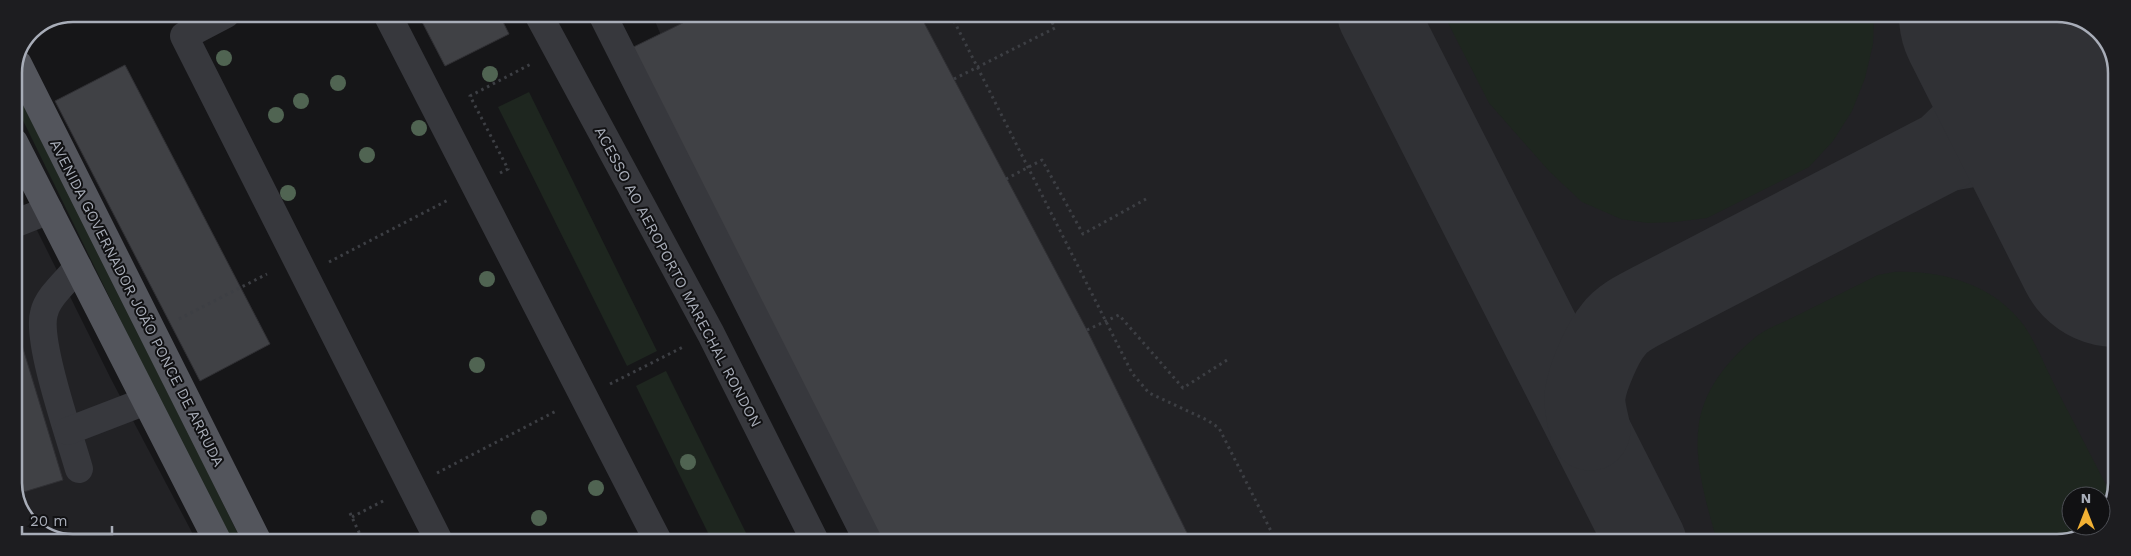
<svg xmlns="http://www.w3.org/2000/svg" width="2131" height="556" font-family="'Work Sans',sans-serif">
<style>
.built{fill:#222225}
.green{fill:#1e261f}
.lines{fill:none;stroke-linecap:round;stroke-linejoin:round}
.taxiway{stroke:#303135;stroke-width:81}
.runway{stroke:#303135;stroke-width:202}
.building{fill:#404145;stroke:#303034}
.path{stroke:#3d3f44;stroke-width:3;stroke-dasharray:2.5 4;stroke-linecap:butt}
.minor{stroke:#37383d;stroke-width:28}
.major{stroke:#53555c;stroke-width:28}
.path-bridge{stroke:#3d3f44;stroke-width:3;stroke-dasharray:2.5 4;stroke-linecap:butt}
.tree{fill:#506452}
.labels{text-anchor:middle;stroke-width:4;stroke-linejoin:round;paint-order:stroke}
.street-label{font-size:15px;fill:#a8adb8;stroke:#111113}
.rim{fill:none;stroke:#a8adb8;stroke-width:2.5}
</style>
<rect width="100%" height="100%" fill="#161618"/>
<g class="built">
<polygon points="652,14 2073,16 2103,34 2117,69 2115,498 2101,519 2101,496 2071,496 2071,526 2097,526 2094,530 2058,542 872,541"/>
<polygon points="14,184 111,379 196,540 58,540 28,522 14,487"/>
</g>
<g class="green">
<polygon points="1444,15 1874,16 1873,44 1865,78 1852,111 1833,141 1809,167 1707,218 1675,222 1648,223 1621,219 1582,202 1549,171 1489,103"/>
<polygon points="14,76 241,540 228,540 14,102"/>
<polygon points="529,92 657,351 627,366 498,107"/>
<path d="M1894,272C1943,270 1995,285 2025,327C2038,347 2047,371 2058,392C2077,428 2095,464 2114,500L2101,519V496H2071V526H2097L2094,530L2058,542H1717C1707,504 1693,463 1699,423C1705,387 1730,358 1757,336C1767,328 1782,323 1794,317C1822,303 1850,289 1878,275Z"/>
<polygon points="666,371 750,541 712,541 636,386"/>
</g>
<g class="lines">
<g class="taxiway">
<polyline points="1378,15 1646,542"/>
<path d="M1945,151C1955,150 1966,147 1976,146C2015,146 2051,165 2085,182"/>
<path d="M1590,430C1588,420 1584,407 1585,396C1587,378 1602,343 1614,329C1623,317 1639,310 1652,303L1945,151L1975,122L1994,85L1995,16"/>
</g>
<polyline class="runway" points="2000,16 2116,246"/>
</g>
<g class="building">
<polygon points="418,14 499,14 509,34 445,66"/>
<polygon points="678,14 701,14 682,24"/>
<polygon points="701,14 920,15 1087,330 1191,541 872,541 611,58"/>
<polygon points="125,65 270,344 200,381 55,101"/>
<polygon points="14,319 63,480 17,494 14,487"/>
</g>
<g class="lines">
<g class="path">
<polyline points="951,15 1132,373 1149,393 1207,420 1219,428 1276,541"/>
<polyline points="500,173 508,169 470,96 531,64"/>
<polyline points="329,262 450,199"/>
<polyline points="179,319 267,274"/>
<polyline points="610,384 685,346"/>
<polyline points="437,473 558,410"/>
<polyline points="350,513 363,541"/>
<polyline points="352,517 385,500"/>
</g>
<g class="minor">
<polyline points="226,14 184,36 439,541"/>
<polyline points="387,14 658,541"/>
<polyline points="538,14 711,334 815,541"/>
<polyline points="602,14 868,541"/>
<polyline points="14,224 49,210"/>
<path d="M78,267C67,281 48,296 44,313C36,341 70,437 79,469"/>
<polyline points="68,431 146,401"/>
</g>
<g class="major">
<polyline points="18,64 257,540"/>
<polyline points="14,142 217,540"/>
</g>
<g class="path-bridge">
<polyline points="954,79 1055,28 1048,15"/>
<polyline points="1006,179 1042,160 1083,234 1146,199"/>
<polyline points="1087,330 1119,315 1183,388 1227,360"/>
</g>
</g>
<g class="tree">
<circle cx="224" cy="58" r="8"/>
<circle cx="490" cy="74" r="8"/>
<circle cx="338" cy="83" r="8"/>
<circle cx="301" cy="101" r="8"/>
<circle cx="276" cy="115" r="8"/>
<circle cx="419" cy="128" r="8"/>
<circle cx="367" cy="155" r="8"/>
<circle cx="288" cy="193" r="8"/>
<circle cx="487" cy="279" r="8"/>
<circle cx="477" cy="365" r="8"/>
<circle cx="688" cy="462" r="8"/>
<circle cx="596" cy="488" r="8"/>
<circle cx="539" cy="518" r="8"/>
</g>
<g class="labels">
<g class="street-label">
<text transform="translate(678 277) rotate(62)" y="5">ACESSO AO AEROPORTO MARECHAL RONDON</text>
<text transform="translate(137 303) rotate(63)" y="5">AVENIDA GOVERNADOR JOÃO PONCE DE ARRUDA</text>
</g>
</g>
<path d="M0 0H2131V556H0ZM73 22H2057A51 51 0 0 1 2108 73V483A51 51 0 0 1 2057 534H73A51 51 0 0 1 22 483V73A51 51 0 0 1 73 22Z" fill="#1d1d20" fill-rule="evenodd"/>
<path class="rim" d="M73 22H2057A51 51 0 0 1 2108 73V483A51 51 0 0 1 2057 534H73A51 51 0 0 1 22 483V73A51 51 0 0 1 73 22Z"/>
<g transform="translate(2086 511)"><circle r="24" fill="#111113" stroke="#4d4f55"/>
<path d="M0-4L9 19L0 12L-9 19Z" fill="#f2b134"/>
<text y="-8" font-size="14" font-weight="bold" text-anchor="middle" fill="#a8adb8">N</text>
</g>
<path d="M22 526v8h90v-8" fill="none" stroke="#a8adb8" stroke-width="2.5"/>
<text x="30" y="526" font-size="15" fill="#a8adb8" stroke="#111113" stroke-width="4" paint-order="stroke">20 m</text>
</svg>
